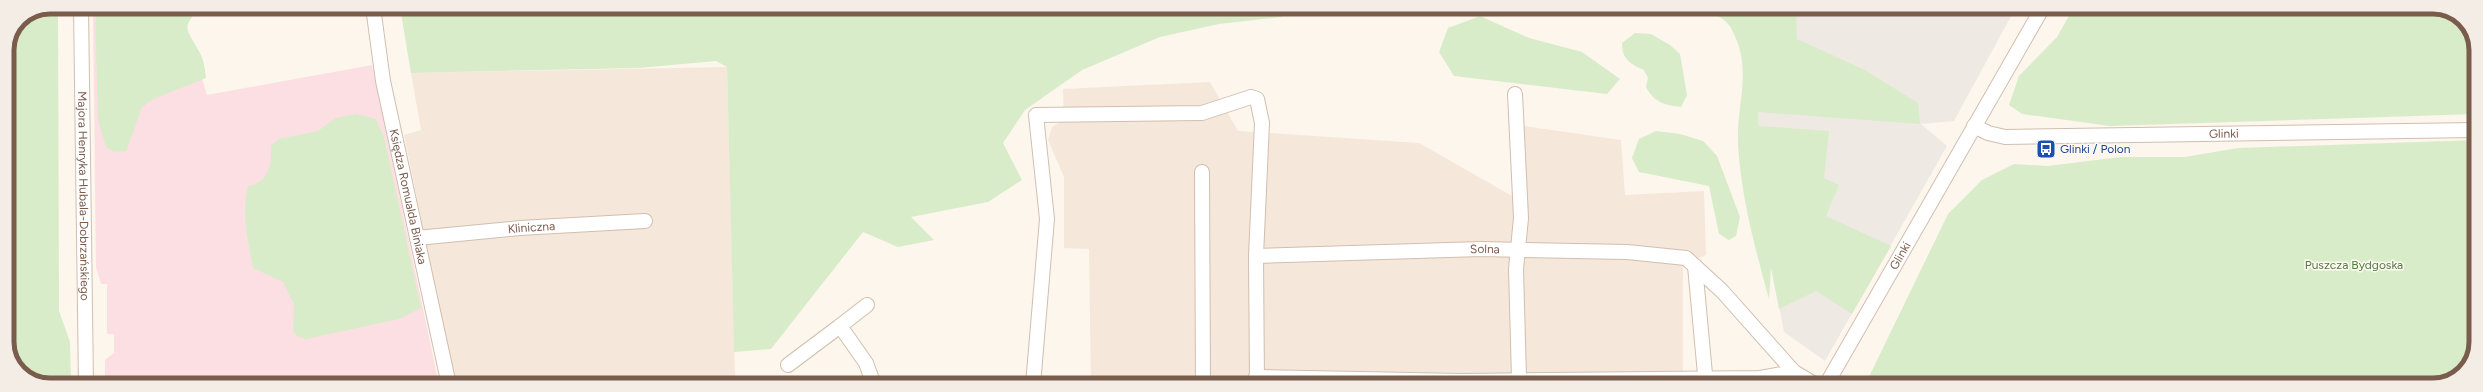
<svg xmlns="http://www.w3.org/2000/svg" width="2483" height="392" font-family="Figtree,sans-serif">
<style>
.residential{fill:#f5e8da}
.industrial{fill:#efe9e4}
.medical{fill:#fbdfe3}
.green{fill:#d8ecc9}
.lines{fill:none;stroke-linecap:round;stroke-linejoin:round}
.minor-casing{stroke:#d1beb0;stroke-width:16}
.minor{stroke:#fff;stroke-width:14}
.labels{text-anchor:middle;stroke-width:3;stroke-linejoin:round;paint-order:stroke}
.street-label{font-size:12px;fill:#7a5c4d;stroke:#fffaf3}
.transit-label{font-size:12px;fill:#164399;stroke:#fffaf3;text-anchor:start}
.park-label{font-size:12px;fill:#537a41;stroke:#fffaf3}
.rim{fill:none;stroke:#7a5c4d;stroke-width:5}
</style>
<rect width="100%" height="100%" fill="#fdf6ec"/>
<g class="residential">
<polygon points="727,67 735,377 692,385 455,385 404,135 421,130 411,73"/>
<polygon points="1210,82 1238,131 1419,143 1514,197 1524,126 1621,140 1625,195 1704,191 1706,255 1683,265 1683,385 1091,385 1089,249 1064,248 1064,177 1048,140 1052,127 1064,120 1063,89"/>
</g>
<polygon class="industrial" points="1759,7 2016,7 1954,121 1921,124 1947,146 1825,361 1784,332 1771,265 1758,112"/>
<polygon class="medical" points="93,7 180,7 207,95 372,65 439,385 105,385 105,360 114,353 114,334 107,334 107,284 101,284 96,267"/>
<g class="green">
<polygon points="50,7 58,7 59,311 70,342 71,385 45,385 20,372 7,347 7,50 20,20"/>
<path d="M95,7C109,7 122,11 136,10L137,7H203C178,27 188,30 200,53C204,60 205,70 206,78L153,99L142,107L126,151L114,152L106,147L98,120Z"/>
<polygon points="400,7 1279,7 1282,17 1219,24 1160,37 1082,70 1025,110 1003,143 1022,180 988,202 911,217 934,240 898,247 863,232 771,349 734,352 727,67 716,61 639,68 411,73"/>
<path d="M1692,7H1796L1797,39L1865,70L1918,103L1920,124L1758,112L1759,126L1829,131L1824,178L1839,185L1826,216L1891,246L1852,314L1816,291L1779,309L1771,268L1769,299C1755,248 1741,197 1738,144C1736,102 1754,70 1731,28C1724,15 1704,10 1692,7Z"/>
<polygon points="2074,7 2093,7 2105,15 2111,7 2438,7 2463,20 2476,45 2476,114 2110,126 2022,114 2009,105 2019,76 2057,37"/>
<polygon points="1480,16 1529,38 1582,52 1620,79 1607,94 1454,76 1439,52 1448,28"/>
<path d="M1635,33L1651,34L1670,45L1680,54L1687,95L1681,107C1664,105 1654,102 1646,87L1648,78L1644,70C1630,64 1622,59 1622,43Z"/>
<path d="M357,114L376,119L384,137L421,308L399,319L306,339L297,336L293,331L294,304L283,282L253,268C248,240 241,214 248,186C269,182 272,165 271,146L279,139L318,131L336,118Z"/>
<polygon points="1656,131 1680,134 1703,141 1717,156 1740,217 1736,236 1729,240 1719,234 1709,186 1639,172 1632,158 1639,139"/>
<polygon points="2476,140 2476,347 2461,374 2433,385 1865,385 1948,214 1982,180 2014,164 2048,166 2120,157 2185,157 2238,148"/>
</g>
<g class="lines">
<g class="minor-casing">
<g id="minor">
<path id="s1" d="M81,7L86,385"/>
<path id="s2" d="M373,7L383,81L449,385"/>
<polyline points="1515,94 1521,218 1516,269 1519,379"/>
<path id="s3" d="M1974,126L1988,133L2005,137L2476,130"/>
<polyline points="1202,172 1203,385"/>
<path id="s4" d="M417,238L520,228L645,221"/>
<path id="s5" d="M1256,256L1481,249L1627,252L1686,258L1722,291L1794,372"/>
<polyline points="1695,266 1706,385"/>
<polyline points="840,326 867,305"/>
<polyline points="788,365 840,326 866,363 874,385"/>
<polyline points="1256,377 1461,381 1760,378 1794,372 1816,385"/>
<polyline points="1033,385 1047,219 1036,115 1202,113 1251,97 1257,99 1262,123 1256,256 1257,385"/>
<path id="s6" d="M1826,385L2043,7"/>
</g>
</g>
<use href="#minor" class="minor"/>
</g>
<defs>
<g id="bus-square" transform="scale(1)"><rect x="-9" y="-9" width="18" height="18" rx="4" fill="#1a4fb4" stroke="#fffaf3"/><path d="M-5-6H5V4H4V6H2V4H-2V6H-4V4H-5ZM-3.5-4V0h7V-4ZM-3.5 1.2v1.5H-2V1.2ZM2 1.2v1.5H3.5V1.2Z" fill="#fff"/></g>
</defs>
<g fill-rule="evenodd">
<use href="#bus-square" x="2046" y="149"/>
</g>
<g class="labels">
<g class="street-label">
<text dy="4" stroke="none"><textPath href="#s3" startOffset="252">Glinki</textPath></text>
<text dy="4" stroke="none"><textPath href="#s1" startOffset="189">Majora Henryka Hubala-Dobrzańskiego</textPath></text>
<text dy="4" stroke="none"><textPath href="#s2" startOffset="193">Księdza Romualda Biniaka</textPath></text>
<text dy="4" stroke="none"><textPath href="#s4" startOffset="115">Kliniczna</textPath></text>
<text dy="4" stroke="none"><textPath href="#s5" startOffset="229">Solna</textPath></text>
<text dy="4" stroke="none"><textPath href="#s6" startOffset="149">Glinki</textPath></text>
</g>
<g class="transit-label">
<text x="2060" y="153">Glinki / Polon</text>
</g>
<g class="park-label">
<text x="2354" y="269">Puszcza Bydgoska</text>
</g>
</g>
<path d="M0 0H2483V392H0ZM50 14H2433A36 36 0 0 1 2469 50V342A36 36 0 0 1 2433 378H50A36 36 0 0 1 14 342V50A36 36 0 0 1 50 14Z" fill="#f4ede6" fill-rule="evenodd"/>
<path class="rim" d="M50 14H2433A36 36 0 0 1 2469 50V342A36 36 0 0 1 2433 378H50A36 36 0 0 1 14 342V50A36 36 0 0 1 50 14Z"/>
</svg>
